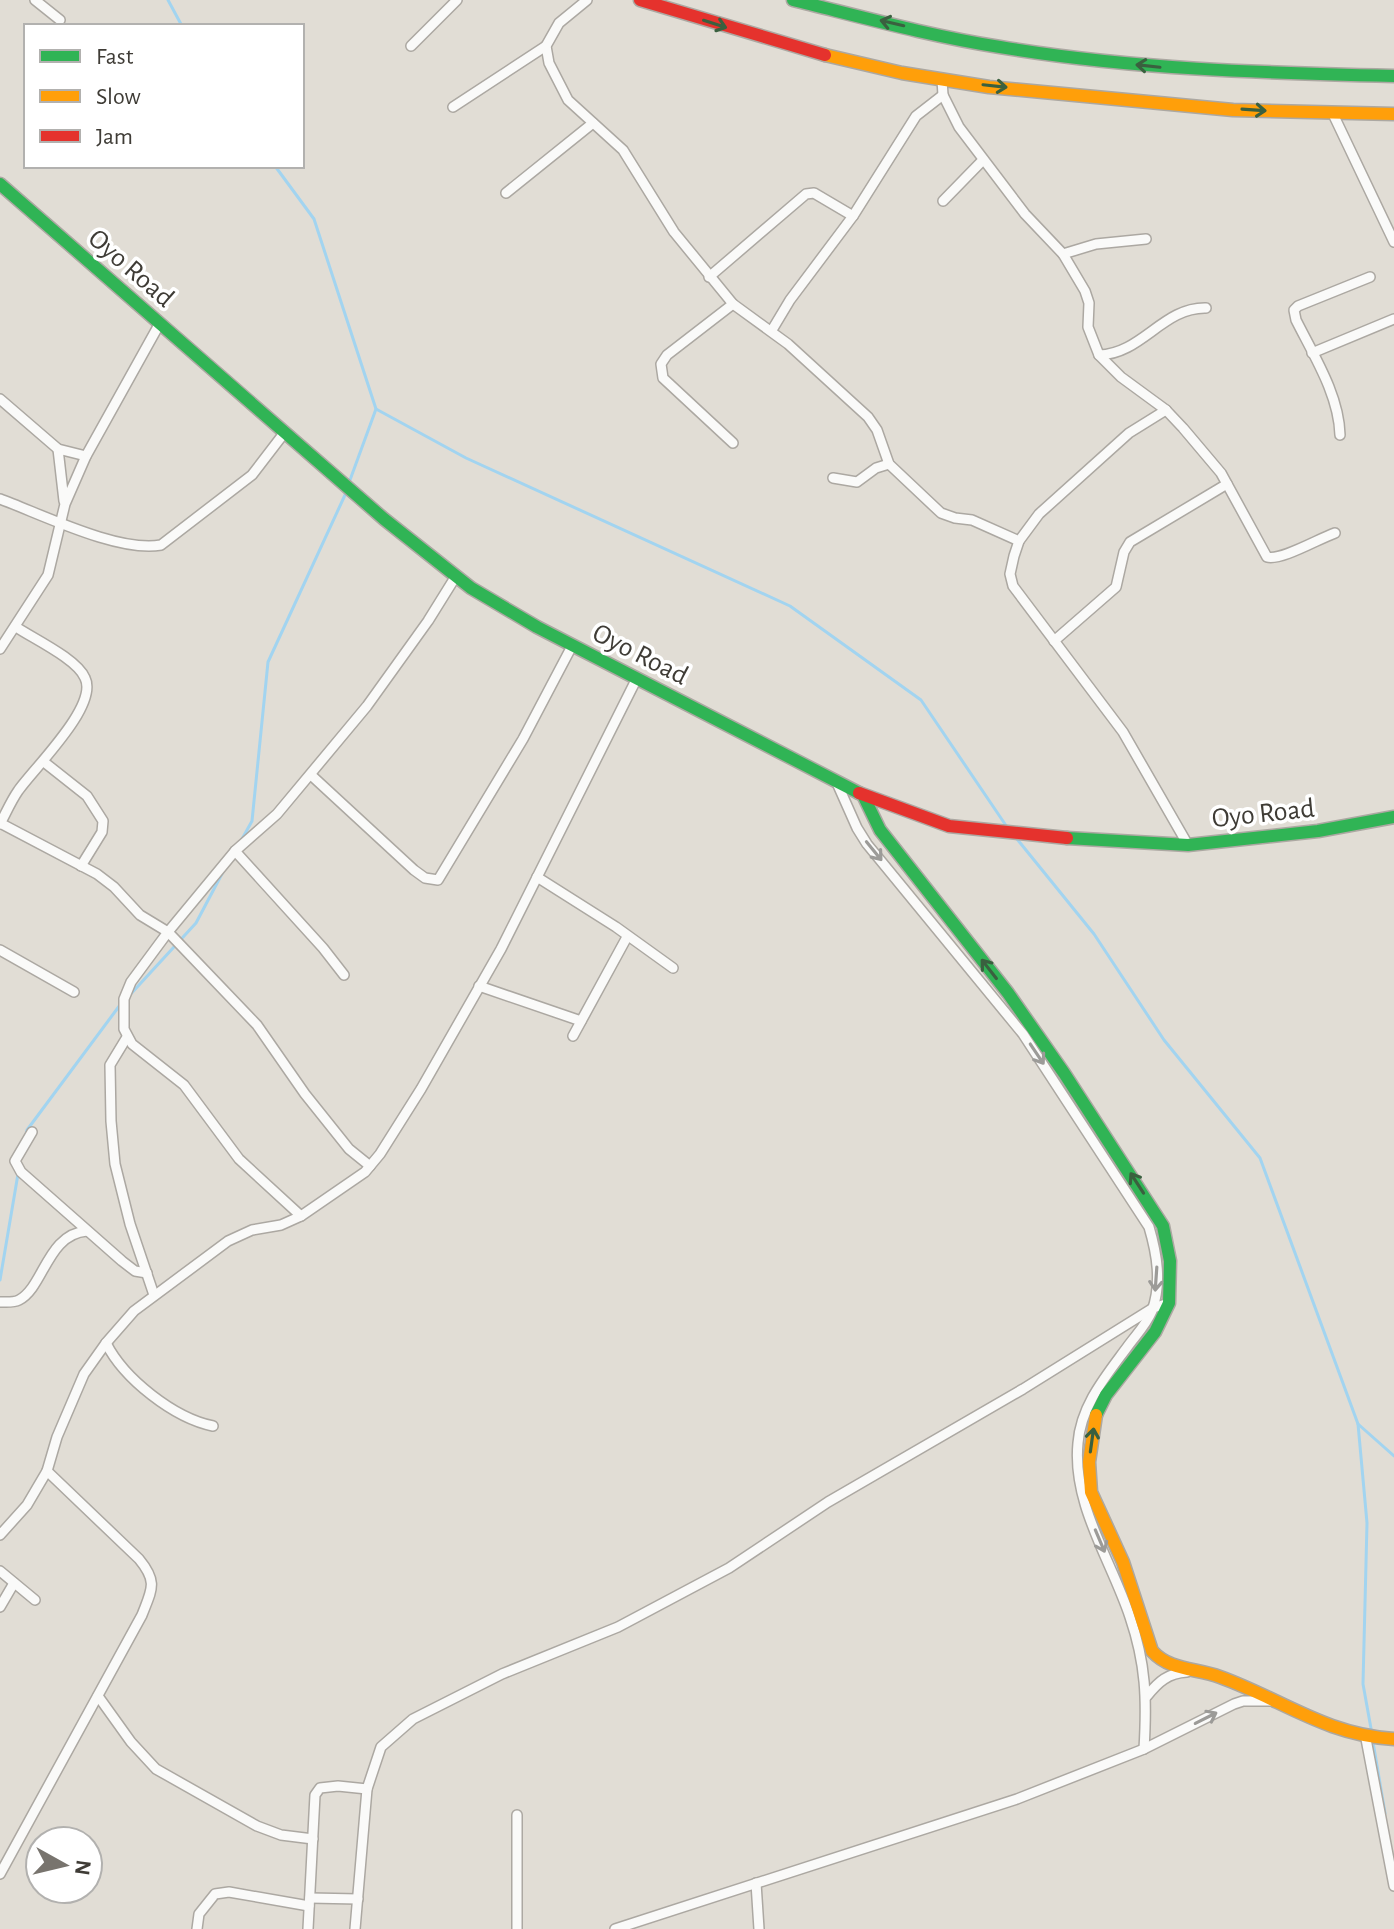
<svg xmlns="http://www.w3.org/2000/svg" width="1394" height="1929" font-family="'Alegreya Sans',sans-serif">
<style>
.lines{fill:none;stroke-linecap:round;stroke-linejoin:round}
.stream{stroke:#a2d4f0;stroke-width:3}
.street-casing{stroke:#aca8a2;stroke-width:12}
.fast-casing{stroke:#aca8a2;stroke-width:15}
.slow-casing{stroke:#aca8a2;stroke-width:15}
.jam-casing{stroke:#aca8a2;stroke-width:15}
.street{stroke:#fafaf9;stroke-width:9}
.fast{stroke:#30b455;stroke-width:12}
.slow{stroke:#ff9f0a;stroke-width:12}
.jam{stroke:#e5322d;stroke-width:12}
.oneway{stroke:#3a603f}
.oneway2{stroke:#9c9b98}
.labels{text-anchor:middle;stroke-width:7;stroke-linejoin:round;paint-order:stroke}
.street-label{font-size:28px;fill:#3f3c36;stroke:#fff}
</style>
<rect width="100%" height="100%" fill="#e1ddd5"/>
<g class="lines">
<g class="stream">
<polyline points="168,0 182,26"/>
<polyline points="275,166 314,219 376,409 466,458 790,606 921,700 1007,827"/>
<polyline points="350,480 376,409"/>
<polyline points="242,839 252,821 268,662 345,495"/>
<polyline points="1017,839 1094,934 1164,1040 1260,1158 1358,1424 1367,1523 1363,1684 1372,1734"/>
<polyline points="128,997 196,923 224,870"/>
<polyline points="26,1135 27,1130 120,1005"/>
<polyline points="0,1280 18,1174"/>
<polyline points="1358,1424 1394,1456"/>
<polyline points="1373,1742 1385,1813"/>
</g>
<g class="street-casing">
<g id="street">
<polyline points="35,0 60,20"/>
<polyline points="587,0 559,23 546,46 549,63 568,100 623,150 674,232 733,304 788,344 868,417 877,430 889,464 941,513 955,518 972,520 1019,541"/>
<polyline points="411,46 457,0"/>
<path d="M942,80L943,95L959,127L1025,214L1063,254L1085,291L1089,303L1088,327L1099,355L1121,377L1166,410L1183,428L1221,473L1267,557C1281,561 1318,539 1335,533"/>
<polyline points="453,107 546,46"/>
<polyline points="1334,116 1394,242"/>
<polyline points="506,193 593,123"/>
<polyline points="943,201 983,160"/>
<polyline points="1063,254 1096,244 1146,239"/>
<polyline points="709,277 806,194 814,193 853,216"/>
<polyline points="733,304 667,355 661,364 663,378 733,443"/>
<polyline points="772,330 790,300 853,216 916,116 943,95"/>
<polyline points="1312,353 1394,319"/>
<path d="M1099,355C1142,354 1163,307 1206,308"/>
<polyline points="0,399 58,449 86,456"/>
<polyline points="1166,410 1129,433 1039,514 1019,541 1014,556 1010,574 1013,586 1123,732 1188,845"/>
<path d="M1340,435C1339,395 1314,356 1296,320L1294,310L1298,306L1370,277"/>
<polyline points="58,449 64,501"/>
<polyline points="833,478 857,482 876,468 889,464"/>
<path d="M0,499C41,514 119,553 161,545L252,475L285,432"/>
<polyline points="1054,641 1116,587 1124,552 1130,542 1227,484"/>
<polyline points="0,649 48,575 65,504 86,456 160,323"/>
<polyline points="44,762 87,796 103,821 102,832 81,866"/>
<polyline points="311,775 414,870 425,878 438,880 523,739 572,646"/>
<path d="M837,783L857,828L867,844L1023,1034L1149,1227C1157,1254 1162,1283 1152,1311C1146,1325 1136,1335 1128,1346C1106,1376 1081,1405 1078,1443C1072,1504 1111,1560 1130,1617C1146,1664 1147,1700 1144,1749"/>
<polyline points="0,823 97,874 114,887 140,915 168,932 257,1025 305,1094 349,1149 370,1166"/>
<path d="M0,824C6,813 11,801 18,791C33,769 99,706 85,678C77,659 34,639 16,627"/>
<polyline points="235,851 323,948 344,975"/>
<polyline points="537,877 616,927 673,968"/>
<polyline points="0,950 74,992"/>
<polyline points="479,986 581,1021"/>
<polyline points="573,1036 627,937"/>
<polyline points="127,1037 110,1065 111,1121 115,1164 130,1224 154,1295"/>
<polyline points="32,1132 15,1161 21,1172 122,1261 135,1271 147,1273"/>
<polyline points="301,1216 239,1159 184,1085 132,1044 124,1029 124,999 131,982 168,932 235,851 277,814 367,706 428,621 456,576"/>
<path d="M0,1302C6,1302 13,1303 19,1300C44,1287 47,1234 87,1231"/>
<path d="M106,1343C124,1379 174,1418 213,1426"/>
<polyline points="0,1535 27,1505 47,1471 57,1437 84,1374 106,1343 134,1311 228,1241 252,1230 281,1225 301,1216 365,1172 380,1154 421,1089 501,949 637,678"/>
<polyline points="0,1571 35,1600"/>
<polyline points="0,1607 14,1583"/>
<polyline points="98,1696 131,1742 156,1769 257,1826 281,1835 313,1839"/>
<path d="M1147,1696C1158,1682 1168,1673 1187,1672"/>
<polyline points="1366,1739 1394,1886"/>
<path d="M0,1874L142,1615C152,1589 158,1582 139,1559L47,1471"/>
<polyline points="756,1883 759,1929"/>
<polyline points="310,1898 358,1899"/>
<polyline points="197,1929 199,1914 215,1894 229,1892 309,1906"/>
<polyline points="308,1929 315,1795 320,1788 338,1786 367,1789"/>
<polyline points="355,1929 367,1789 381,1747 413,1719 502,1674 618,1627 729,1568 828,1502 1023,1389 1153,1308 1169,1303"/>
<polyline points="517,1929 517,1815"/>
<polyline points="615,1929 1017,1799 1144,1749 1234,1704 1243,1701 1271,1701"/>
</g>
</g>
<g class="fast-casing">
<g id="fast">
<path d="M793,0C862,17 930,36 1000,47C1130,69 1263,73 1394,76"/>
<polyline points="0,184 384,519 471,588 537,627 859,793"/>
<polyline points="863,795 880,830 1008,993 1064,1073 1163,1226 1170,1261 1169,1303 1155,1332 1106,1395 1096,1415"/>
<polyline points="1067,838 1188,845 1318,831 1394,817"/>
</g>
</g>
<g class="slow-casing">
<g id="slow">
<polyline points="825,55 902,73 989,87 1233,110 1394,114"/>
<path d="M1096,1415L1089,1462L1091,1492L1123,1562L1152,1651C1170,1671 1196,1668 1220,1677C1281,1699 1326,1735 1394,1739"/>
</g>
</g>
<g class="jam-casing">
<g id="jam">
<polyline points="640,0 825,55"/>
<polyline points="859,793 949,826 1067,838"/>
</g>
</g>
<use href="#street" class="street"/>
<use href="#fast" class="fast"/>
<use href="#slow" class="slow"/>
<use href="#jam" class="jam"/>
</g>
<defs><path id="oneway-shaft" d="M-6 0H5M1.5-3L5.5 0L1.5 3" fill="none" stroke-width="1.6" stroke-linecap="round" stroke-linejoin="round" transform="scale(2)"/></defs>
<g class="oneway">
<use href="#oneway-shaft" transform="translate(892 23) rotate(-167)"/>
<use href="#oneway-shaft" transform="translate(715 24) rotate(18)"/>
<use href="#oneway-shaft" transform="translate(1148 66) rotate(-174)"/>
<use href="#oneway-shaft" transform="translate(995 86) rotate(6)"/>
<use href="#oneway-shaft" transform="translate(1254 110) rotate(4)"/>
<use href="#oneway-shaft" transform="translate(989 969) rotate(-128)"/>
<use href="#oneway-shaft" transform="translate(1137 1183) rotate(-123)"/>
<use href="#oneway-shaft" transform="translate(1092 1440) rotate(-82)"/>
</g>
<g class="oneway2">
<use href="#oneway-shaft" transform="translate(874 851) rotate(51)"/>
<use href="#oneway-shaft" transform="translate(1037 1054) rotate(56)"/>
<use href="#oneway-shaft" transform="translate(1156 1279) rotate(94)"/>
<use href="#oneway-shaft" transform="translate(1100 1541) rotate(67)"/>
<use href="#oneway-shaft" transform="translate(1206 1718) rotate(-27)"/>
</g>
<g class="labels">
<g class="street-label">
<text transform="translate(132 267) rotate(41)" y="10">Oyo Road</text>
<text transform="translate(641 653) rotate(27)" y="10">Oyo Road</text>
<text transform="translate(1263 812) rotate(-6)" y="10">Oyo Road</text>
</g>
</g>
<rect x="24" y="24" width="280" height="144" fill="#ffffff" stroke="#b2b1af" stroke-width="2"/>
<rect x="40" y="50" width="40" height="12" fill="#30b455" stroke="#b2b1af" stroke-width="2"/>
<text x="96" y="64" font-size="24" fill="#3f3c36">Fast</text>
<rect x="40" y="90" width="40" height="12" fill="#ff9f0a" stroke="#b2b1af" stroke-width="2"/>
<text x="96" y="104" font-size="24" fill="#3f3c36">Slow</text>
<rect x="40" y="130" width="40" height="12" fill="#e5322d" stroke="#b2b1af" stroke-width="2"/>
<text x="96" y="144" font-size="24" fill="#3f3c36">Jam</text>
<g transform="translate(64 1865) rotate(98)"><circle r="38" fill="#ffffff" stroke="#b2b1af" stroke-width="2"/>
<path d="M0-6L14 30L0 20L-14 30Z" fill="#78746e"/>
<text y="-12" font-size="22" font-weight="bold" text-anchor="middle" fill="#3f3c36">N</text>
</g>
</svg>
